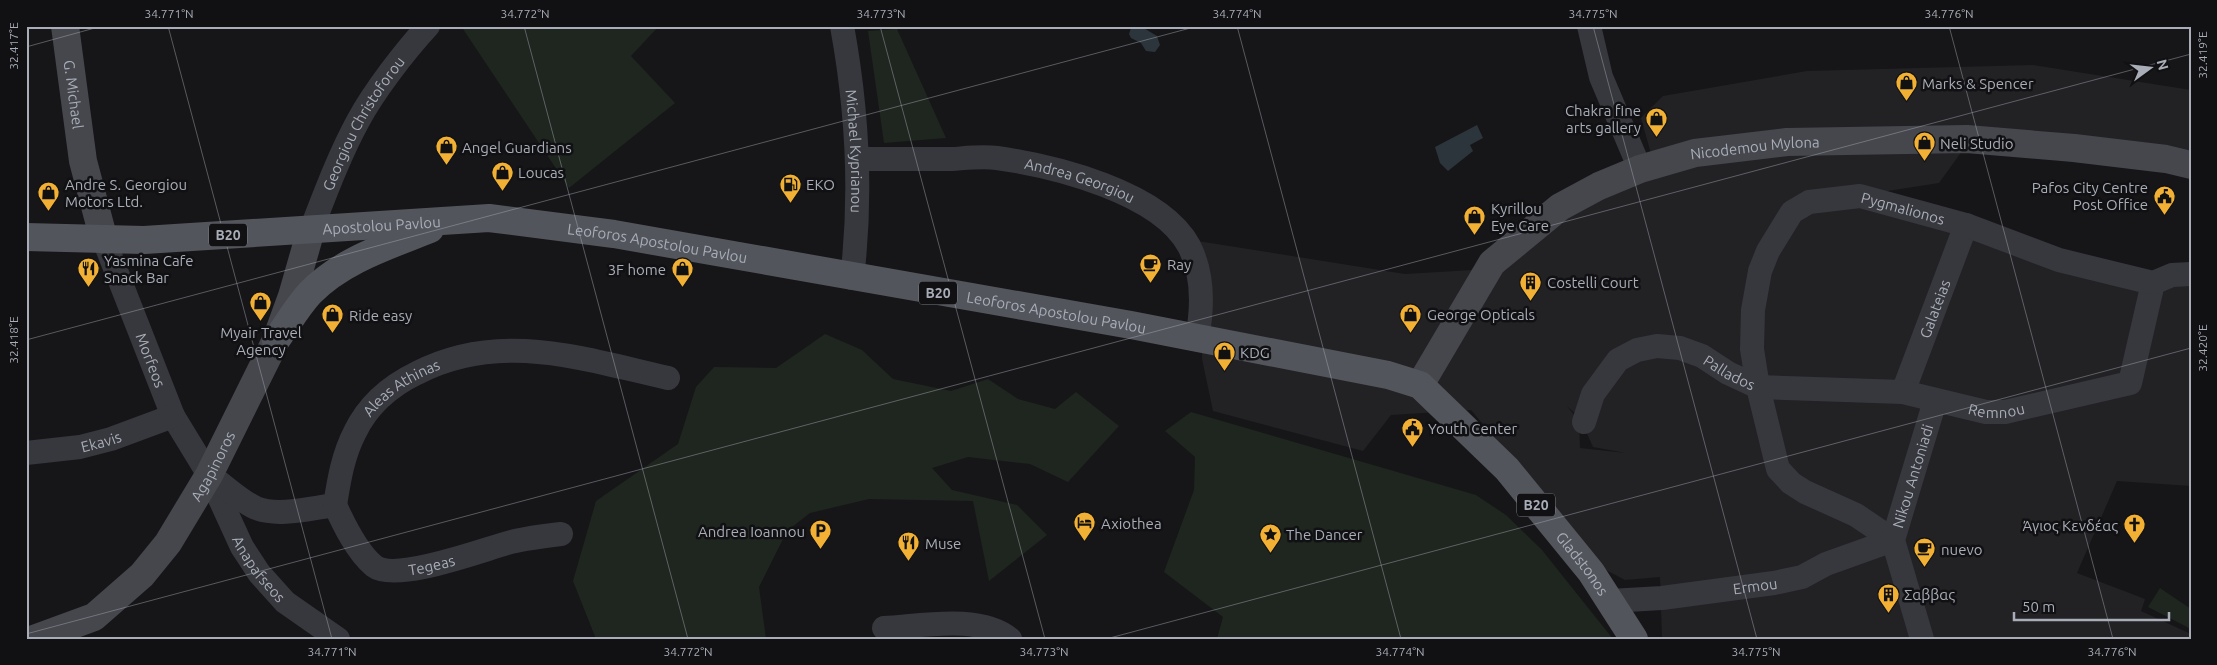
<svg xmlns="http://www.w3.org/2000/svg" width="2217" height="665" viewBox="0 0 2217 665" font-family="Ubuntu,sans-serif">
<rect width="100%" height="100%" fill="#161618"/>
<path fill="#222225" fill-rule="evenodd" d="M 2033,65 L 2191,90 L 2191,178 L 2125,163 L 1965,147 L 1939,183 L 1862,195 L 2008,241 L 2191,282 L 2191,486 L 2117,481 L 2077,573 L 2145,599 L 2141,611 L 2191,634 L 2191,639 L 1662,639 L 1660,577 L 1625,580 L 1604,569 L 1471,410 L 1391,415 L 1363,451 L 1213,411 L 1202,359 L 1203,289 L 1185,239 L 1405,274 L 1506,268 L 1572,210 L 1657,175 L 1641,118 L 1663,96 L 1807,71 ZM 1567,406 L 1580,418 L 1593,447 L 1626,453 L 1580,448 L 1579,421 Z"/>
<path fill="#1e261f" d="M 461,26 L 659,26 L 631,56 L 675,103 L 569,188 Z
M 897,29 L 946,138 L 884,143 L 868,31 Z
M 825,334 L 862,350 L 893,379 L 951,391 L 988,379 L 1018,399 L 1055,409 L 1076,392 L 1119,426 L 1068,482 L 1030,464 L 968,457 L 932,468 L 952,490 L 1017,505 L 1047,535 L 989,581 L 973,501 L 869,499 L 810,513 L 787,531 L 759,587 L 766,639 L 596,639 L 573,581 L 596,501 L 678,444 L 696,387 L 714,367 L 776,368 Z
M 1191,412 L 1476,495 L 1506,515 L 1542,550 L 1613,639 L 1217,639 L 1223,617 L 1164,572 L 1194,490 L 1195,457 L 1165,431 Z
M 2160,588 L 2191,609 L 2191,629 L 2148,607 Z"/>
<path fill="#2c353c" d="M 1142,27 L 1157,36 L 1160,45 L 1155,52 L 1146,51 L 1141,43 L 1131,38 L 1129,34 L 1131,28 Z
M 1477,125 L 1483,138 L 1470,145 L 1473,151 L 1448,171 L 1440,163 L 1435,147 Z"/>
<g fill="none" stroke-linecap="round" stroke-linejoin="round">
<g stroke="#37383d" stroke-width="24">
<path id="s1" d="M 842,26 C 857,108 862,195 852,278"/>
<path d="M 1589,26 L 1601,77 L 1640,169"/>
<path id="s2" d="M 857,159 C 889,159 920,159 952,159 C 967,158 983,156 997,158 C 1054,166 1160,192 1189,246 C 1204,275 1203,307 1197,338"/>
<path id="s3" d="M 311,230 C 325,194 339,156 358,121 C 374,91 405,51 428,26"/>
<path id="s4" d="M 104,240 L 173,416 L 209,475 L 242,547 L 259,573 L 285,602 L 338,639"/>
<path id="s5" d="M 1903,392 L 1966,225"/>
<path id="s6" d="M 1584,422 L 1593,394 L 1618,360 L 1637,350 L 1657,346 L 1680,348 L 1702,356 L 1728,373 L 1758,387 L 1903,392 L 1986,412 L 2005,412 L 2130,383 L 2153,283"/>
<path id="s7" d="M 26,453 L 80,447 L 111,439 L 173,416"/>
<path d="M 211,476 C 225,486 240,501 256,508 C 278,517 311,508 335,505"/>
<path id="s8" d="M 335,505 C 339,480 343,455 355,432 C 368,405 390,386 417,373 C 500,330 583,359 668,378"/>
<path id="s9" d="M 335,505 C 344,525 357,552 374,566 C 396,583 484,549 511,542 C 527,538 544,536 561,534"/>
<path id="s10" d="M 1893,540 L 1856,515 L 1805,492 L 1791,483 L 1778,469 L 1758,387 L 1752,349 L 1753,310 L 1760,271 L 1768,251 L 1792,212 L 1809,202 L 1860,196 L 1966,225 L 2059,260 L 2153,283 L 2172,275 L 2191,274"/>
<path id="s11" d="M 1610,601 L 1662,598 L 1774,583 L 1802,577 L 1826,564 L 1893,540"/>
<path d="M 884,628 C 921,626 980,614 1010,639"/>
<path id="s12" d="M 1922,639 L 1893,540 L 1935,401"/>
</g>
<g stroke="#45474d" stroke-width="28">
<path id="s13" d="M 65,26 L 83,161 L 104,240"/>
<path id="s14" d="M 1420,385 L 1492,263 L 1560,207 L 1599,186 L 1640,169 L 1695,153 L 1787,142 L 1967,139 L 2074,148 L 2166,159 L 2191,165"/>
<path id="s15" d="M 34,639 L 94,617 L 142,575 L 168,543 L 209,475 L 276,340 L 292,296 L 311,230"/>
</g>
<g stroke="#53555c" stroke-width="28">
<path id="s16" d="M 26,237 L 144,240 L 489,218 L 614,234 L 1131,325 L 1388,375 L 1420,385 L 1507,469 L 1591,572 L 1634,639"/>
<path d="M 276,340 C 287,325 297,307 310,293 C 342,260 388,246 430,229"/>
</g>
</g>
<path fill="none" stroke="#a8adb8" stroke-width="1" stroke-opacity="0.45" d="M 168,26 L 332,639M 524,26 L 688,639M 880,26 L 1045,639M 1237,26 L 1401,639M 1593,26 L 1757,639M 1949,26 L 2113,639M 26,47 L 102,26M 26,340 L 1198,26M 26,634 L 2191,54M 1106,639 L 2191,348"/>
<defs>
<symbol id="shop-pin" viewBox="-11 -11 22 30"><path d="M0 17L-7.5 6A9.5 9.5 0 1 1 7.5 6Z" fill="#f2b134" stroke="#111113"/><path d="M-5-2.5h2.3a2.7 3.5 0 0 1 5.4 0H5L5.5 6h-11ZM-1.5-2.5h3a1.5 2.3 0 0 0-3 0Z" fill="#111"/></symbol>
<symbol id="fuel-pin" viewBox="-11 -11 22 30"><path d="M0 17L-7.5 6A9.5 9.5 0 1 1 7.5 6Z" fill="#f2b134" stroke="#111113"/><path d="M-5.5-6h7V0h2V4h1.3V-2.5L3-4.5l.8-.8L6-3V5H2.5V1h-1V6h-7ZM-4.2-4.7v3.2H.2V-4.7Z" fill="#111"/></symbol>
<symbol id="civic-pin" viewBox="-11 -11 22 30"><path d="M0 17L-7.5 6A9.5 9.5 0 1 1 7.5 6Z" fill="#f2b134" stroke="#111113"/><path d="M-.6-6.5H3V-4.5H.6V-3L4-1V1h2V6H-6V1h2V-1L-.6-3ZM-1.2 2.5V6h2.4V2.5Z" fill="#111"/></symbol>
<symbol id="cafe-pin" viewBox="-11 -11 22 30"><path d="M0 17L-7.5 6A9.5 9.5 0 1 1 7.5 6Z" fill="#f2b134" stroke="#111113"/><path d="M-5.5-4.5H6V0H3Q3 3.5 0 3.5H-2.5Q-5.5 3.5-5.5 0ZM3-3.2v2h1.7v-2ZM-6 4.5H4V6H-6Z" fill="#111"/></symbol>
<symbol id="restaurant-pin" viewBox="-11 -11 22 30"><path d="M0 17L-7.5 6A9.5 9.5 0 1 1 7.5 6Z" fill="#f2b134" stroke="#111113"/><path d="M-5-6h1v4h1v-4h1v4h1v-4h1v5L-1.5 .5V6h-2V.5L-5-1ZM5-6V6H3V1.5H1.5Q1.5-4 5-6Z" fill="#111"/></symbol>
<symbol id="building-pin" viewBox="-11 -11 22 30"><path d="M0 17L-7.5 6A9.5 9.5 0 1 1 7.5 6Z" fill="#f2b134" stroke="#111113"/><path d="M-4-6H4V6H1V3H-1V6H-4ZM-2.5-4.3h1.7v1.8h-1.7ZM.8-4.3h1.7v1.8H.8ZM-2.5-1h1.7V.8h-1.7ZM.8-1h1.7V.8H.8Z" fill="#111"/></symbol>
<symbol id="hotel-pin" viewBox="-11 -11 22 30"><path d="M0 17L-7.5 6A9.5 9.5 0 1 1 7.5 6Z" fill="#f2b134" stroke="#111113"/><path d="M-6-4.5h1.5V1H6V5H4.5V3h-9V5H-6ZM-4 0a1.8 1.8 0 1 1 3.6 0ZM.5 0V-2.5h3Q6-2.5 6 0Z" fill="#111"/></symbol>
<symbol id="church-pin" viewBox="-11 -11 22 30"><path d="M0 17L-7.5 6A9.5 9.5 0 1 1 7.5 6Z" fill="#f2b134" stroke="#111113"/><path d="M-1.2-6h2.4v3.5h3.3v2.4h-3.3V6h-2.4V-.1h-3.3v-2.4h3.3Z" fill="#111"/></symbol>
<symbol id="parking-pin" viewBox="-11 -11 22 30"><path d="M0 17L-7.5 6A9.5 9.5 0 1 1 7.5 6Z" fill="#f2b134" stroke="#111113"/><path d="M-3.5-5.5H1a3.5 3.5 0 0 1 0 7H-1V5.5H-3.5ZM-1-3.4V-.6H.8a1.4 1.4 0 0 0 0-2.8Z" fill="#111"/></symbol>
<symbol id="sight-pin" viewBox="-11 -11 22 30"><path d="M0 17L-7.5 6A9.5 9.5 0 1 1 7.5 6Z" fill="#f2b134" stroke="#111113"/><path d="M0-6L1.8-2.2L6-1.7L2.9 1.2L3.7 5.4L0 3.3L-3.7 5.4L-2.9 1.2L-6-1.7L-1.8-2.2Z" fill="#111"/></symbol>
</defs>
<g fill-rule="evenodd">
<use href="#shop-pin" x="1894" y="70" width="25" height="34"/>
<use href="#shop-pin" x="1644" y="106" width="25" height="34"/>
<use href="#shop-pin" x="1912" y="130" width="25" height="34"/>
<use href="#shop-pin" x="434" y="134" width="25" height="34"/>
<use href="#shop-pin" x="490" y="160" width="25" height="34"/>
<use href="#fuel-pin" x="778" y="172" width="25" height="34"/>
<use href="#shop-pin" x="36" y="180" width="25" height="34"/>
<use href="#civic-pin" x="2152" y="184" width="25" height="34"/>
<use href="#shop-pin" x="1462" y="204" width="25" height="34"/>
<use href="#cafe-pin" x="1138" y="252" width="25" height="34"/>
<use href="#restaurant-pin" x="76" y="256" width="25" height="34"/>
<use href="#shop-pin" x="670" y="256" width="25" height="34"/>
<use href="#building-pin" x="1518" y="270" width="25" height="34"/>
<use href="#shop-pin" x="248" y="290" width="25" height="34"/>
<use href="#shop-pin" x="1398" y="302" width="25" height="34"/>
<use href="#shop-pin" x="320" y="302" width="25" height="34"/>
<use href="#shop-pin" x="1212" y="340" width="25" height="34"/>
<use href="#civic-pin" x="1400" y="416" width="25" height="34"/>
<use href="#hotel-pin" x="1072" y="510" width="25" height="34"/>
<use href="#church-pin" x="2122" y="512" width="25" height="34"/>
<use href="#parking-pin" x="808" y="518" width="25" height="34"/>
<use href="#sight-pin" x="1258" y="522" width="25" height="34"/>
<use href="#restaurant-pin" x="896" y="530" width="25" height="34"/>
<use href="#cafe-pin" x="1912" y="536" width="25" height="34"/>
<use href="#building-pin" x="1876" y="582" width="25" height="34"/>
</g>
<g text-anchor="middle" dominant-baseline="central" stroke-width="5" stroke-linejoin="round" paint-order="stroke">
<g fill="#111113" stroke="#7b7e86" stroke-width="1">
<rect x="209" y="223.5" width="38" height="23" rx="4"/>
<rect x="919" y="281.5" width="38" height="23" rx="4"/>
<rect x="1517" y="493.5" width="38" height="23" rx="4"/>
</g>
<g font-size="14" font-weight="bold" fill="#a8adb8">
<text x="228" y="235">B20</text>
<text x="938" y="293">B20</text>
<text x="1536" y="505">B20</text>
</g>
<g font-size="15" fill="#a8adb8" stroke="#111113" text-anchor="start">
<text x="1922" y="83">Marks &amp; Spencer</text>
<text x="1641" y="110" text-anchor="end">Chakra fine<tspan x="1641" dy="17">arts gallery</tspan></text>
<text x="1940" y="143">Neli Studio</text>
<text x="462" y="147">Angel Guardians</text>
<text x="518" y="172">Loucas</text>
<text x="65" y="184">Andre S. Georgiou<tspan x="65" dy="17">Motors Ltd.</tspan></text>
<text x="806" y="184">EKO</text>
<text x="2148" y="187" text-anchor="end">Pafos City Centre<tspan x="2148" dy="17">Post Office</tspan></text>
<text x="1491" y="208">Kyrillou<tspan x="1491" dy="17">Eye Care</tspan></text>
<text x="104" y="260">Yasmina Cafe<tspan x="104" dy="17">Snack Bar</tspan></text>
<text x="1167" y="264">Ray</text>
<text x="666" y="269" text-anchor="end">3F home</text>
<text x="1547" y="282">Costelli Court</text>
<text x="1427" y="314">George Opticals</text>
<text x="349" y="315">Ride easy</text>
<text x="261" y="332" text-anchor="middle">Myair Travel<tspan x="261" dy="17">Agency</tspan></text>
<text x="1240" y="352">KDG</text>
<text x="1428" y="428">Youth Center</text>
<text x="1101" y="523">Axiothea</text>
<text x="2118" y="525" text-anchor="end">Άγιος Κενδέας</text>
<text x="805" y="531" text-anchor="end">Andrea Ioannou</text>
<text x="1286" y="534">The Dancer</text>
<text x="925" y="543">Muse</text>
<text x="1941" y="549">nuevo</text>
<text x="1904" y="594">Σαββας</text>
</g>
<g font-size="15" fill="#a8adb8" stroke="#111113">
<text stroke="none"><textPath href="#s13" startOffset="69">G. Michael</textPath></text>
<text stroke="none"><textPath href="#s3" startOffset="119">Georgiou Christoforou</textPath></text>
<text stroke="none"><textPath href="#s14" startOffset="436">Nicodemou Mylona</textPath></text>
<text stroke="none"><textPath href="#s1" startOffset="126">Michael Kyprianou</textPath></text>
<text stroke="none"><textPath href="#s2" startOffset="226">Andrea Georgiou</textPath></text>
<text stroke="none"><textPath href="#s10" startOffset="521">Pygmalionos</textPath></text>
<text stroke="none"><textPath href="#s16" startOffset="356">Apostolou Pavlou</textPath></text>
<text stroke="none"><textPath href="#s16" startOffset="634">Leoforos Apostolou Pavlou</textPath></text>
<text stroke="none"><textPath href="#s5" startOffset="89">Galateias</textPath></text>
<text stroke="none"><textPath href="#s16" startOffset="1039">Leoforos Apostolou Pavlou</textPath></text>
<text stroke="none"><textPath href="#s4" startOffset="129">Morfeos</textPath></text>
<text stroke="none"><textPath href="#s6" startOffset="192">Pallados</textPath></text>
<text stroke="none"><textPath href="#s8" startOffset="142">Aleas Athinas</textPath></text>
<text stroke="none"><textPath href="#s6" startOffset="465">Remnou</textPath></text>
<text stroke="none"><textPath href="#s7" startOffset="76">Ekavis</textPath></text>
<text stroke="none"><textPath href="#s15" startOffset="258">Agapinoros</textPath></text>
<text stroke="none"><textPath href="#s12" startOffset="170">Nikou Antoniadi</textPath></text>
<text stroke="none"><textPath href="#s9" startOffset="132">Tegeas</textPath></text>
<text stroke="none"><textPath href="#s16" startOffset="1652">Gladstonos</textPath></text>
<text stroke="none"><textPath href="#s4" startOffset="365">Anapafseos</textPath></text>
<text stroke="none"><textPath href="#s11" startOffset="146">Ermou</textPath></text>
</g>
</g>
<rect width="2217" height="665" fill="none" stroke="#111113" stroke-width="55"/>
<g transform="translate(2150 68) rotate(75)" stroke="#111113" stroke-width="4" paint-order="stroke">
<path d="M0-4L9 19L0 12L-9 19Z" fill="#a8adb8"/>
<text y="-8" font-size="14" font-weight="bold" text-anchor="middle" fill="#a8adb8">N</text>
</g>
<path d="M2014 612v8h155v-8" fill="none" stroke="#a8adb8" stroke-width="2.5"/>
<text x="2022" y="612" font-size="15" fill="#a8adb8" stroke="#111113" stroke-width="4" paint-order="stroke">50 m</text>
<rect x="28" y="28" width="2162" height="610" fill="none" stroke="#a8adb8" stroke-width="2"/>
<g font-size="12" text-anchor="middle" fill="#a8adb8">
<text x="169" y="18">34.771°N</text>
<text x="525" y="18">34.772°N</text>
<text x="881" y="18">34.773°N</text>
<text x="1237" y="18">34.774°N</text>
<text x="1593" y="18">34.775°N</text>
<text x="1949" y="18">34.776°N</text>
<text transform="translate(14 46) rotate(-90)" y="4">32.417°E</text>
<text transform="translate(2203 55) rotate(-90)" y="4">32.419°E</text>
<text transform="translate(14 340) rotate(-90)" y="4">32.418°E</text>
<text transform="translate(2203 348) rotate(-90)" y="4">32.420°E</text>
<text x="332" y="656">34.771°N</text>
<text x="688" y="656">34.772°N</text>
<text x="1044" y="656">34.773°N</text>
<text x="1400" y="656">34.774°N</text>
<text x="1756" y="656">34.775°N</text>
<text x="2112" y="656">34.776°N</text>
</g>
</svg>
